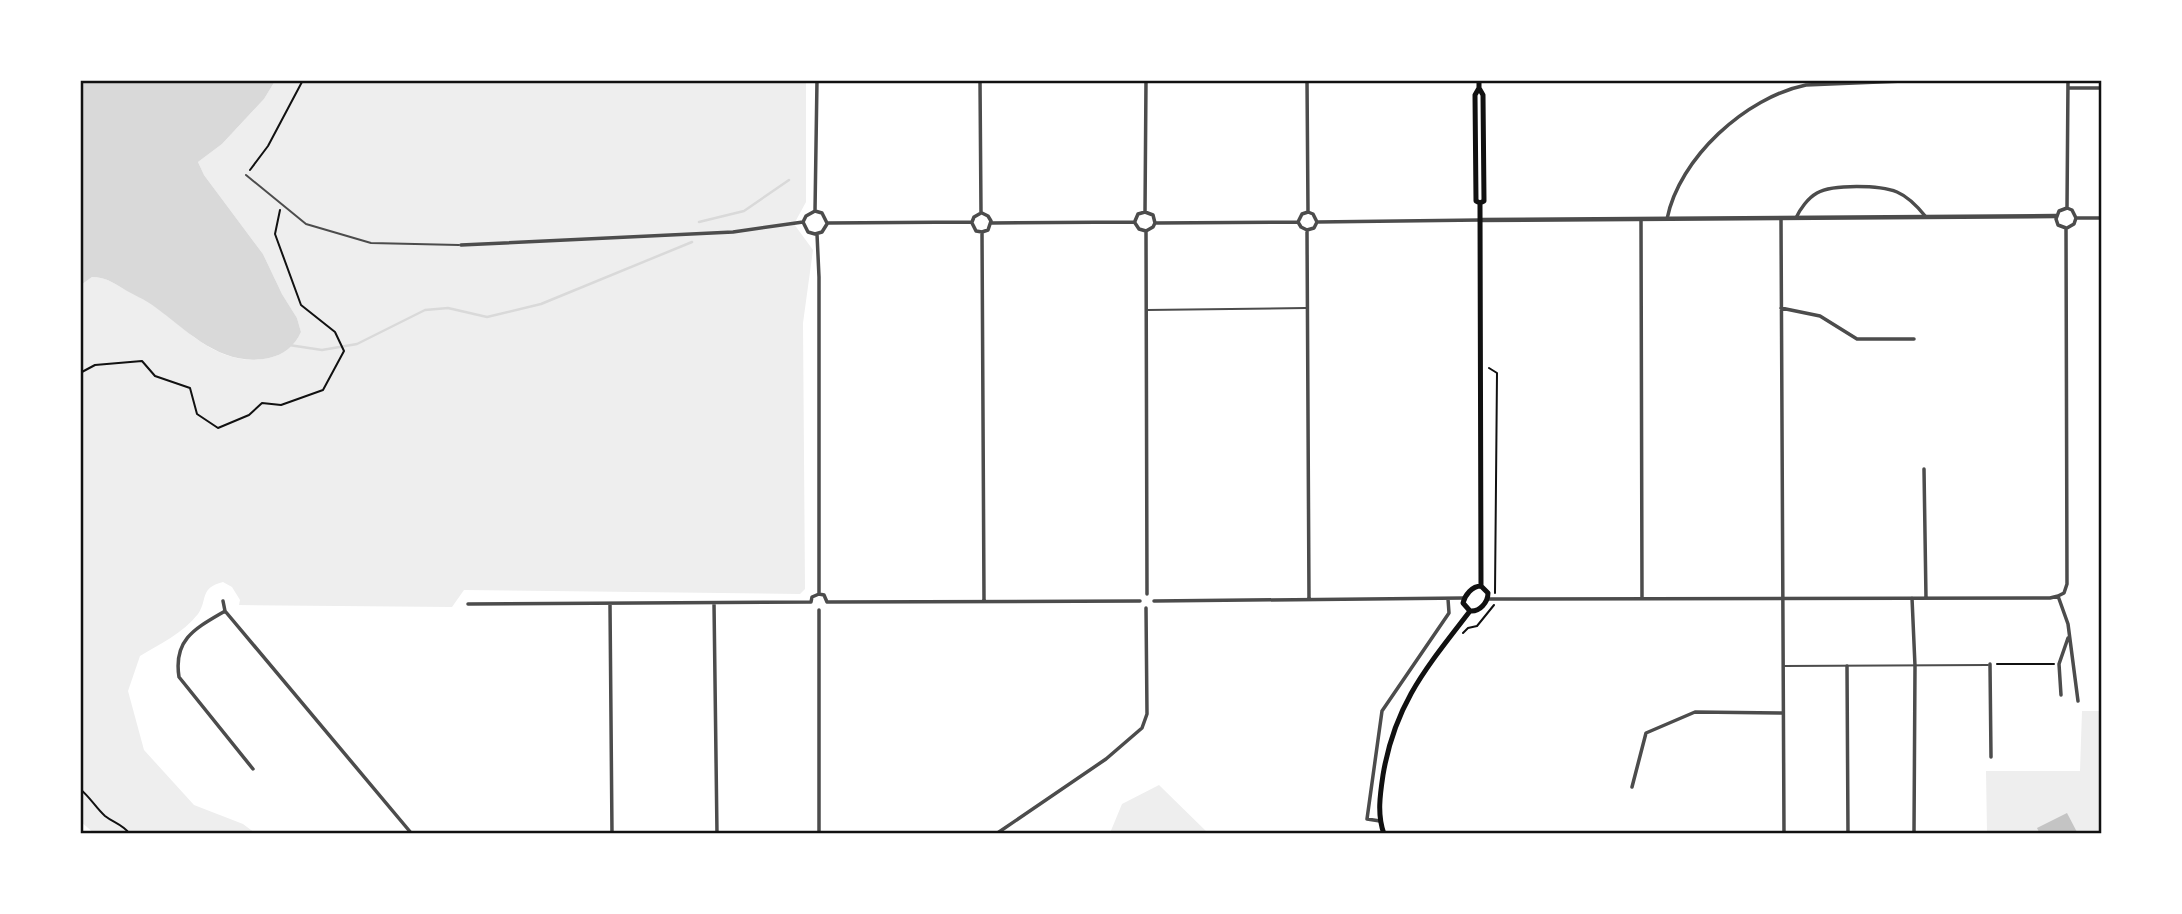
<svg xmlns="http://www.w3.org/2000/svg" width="2182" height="914" viewBox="0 0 2182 914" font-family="'Work Sans',sans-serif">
<rect width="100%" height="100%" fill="#fff"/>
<path fill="#eee" d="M 275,81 L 806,81 L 806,202 L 794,224 L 813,250 L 803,323 L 805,589 L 800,594 L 464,590 L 452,607 L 239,605 L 240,600 L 232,587 L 223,582 C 199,588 208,600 198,614 C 183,633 160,644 140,656 L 128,691 L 144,750 L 194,805 L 243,824 L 255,833 L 94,833 L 81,822 L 81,285 L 92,277 C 105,277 112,282 122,288 C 132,293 142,297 151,303 C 186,329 220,369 269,358 C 283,355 295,346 301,332 L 297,318 L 282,294 L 263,254 L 204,175 L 198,162 L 222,144 L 264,99 Z
M 2082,711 L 2101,711 L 2101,833 L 1987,833 L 1986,771 L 2080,771 Z
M 1159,785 L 1208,833 L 1110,833 L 1122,804 Z"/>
<path fill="#d9d9d9" d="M 81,80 L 275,81 L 264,99 L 222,144 L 198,162 L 204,175 L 263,254 L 282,294 L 297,318 L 301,332 C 295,346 283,355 269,358 C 222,368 189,332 155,307 C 145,299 133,295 122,288 C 112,282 105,277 92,277 L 81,285 Z"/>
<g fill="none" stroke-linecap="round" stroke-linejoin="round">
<path stroke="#d9d9d9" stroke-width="2.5" d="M 699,222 L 744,211 L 789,180
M 289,345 L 322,350 L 357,344 L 425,310 L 448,308 L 487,317 L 541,304 L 692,242"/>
</g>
<path fill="#c4c4c4" d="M 2067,813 L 2078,834 L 2040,834 L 2037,828 Z"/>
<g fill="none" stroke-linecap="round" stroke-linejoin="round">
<path stroke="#111" stroke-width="2" d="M 250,170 L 268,146 L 303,80
M 1489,368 L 1497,373 L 1495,593
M 80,373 L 95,365 L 142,361 L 155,376 L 190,388 L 197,414 L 218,428 L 249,415 L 262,403 L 281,405 L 323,390 L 344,351 L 335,332 L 301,305 L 275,234 L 280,210
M 1463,633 L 1468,628 L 1477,626 L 1494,605
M 1997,664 L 2054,664
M 80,789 C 90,797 96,808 105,816 C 114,823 122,824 130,834"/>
<path stroke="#4c4c4c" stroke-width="2" d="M 246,175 L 306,224 L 371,243 L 459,245
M 1147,310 L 1306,308
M 1784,666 L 1988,665"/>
<path stroke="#4c4c4c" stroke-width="3.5" d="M 980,80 L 981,213
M 1307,80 L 1308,212
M 2069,88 L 2102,88
M 2067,208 L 2068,80
M 815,211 L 817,80
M 815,211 L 822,213 L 827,223
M 1145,212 L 1146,80
M 1145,212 L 1153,215 L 1155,223 L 1153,227 L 1146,231
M 1308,212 L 1313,214 L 1317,222
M 1781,218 L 1784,834
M 1796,218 C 1800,209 1808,198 1817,193 C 1833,184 1880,185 1897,192 C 1909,197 1918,207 1926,217
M 2076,218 L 2102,218
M 1641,219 L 1642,598
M 1667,219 C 1679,158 1746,97 1806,85 L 1928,80
M 1135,221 L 1138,214 L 1145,212
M 803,222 L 808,232 L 815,234 L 822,232 L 827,224
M 803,222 L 806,216 L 815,211
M 972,222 L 974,217 L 981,213
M 1298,222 L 1302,214 L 1308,212
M 1298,222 L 1301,227 L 1307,230
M 1317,222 L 1480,220
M 827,223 L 972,222
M 972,223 L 976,231 L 982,232
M 991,223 L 1135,222
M 1135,223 L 1139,229 L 1146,231
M 1155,223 L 1298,222
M 2066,228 L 2058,225 L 2056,219 L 2059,211 L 2067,208
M 2067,228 L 2074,224 L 2076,218 L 2072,210 L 2067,208
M 1307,230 L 1309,600
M 1307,230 L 1314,228 L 1317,222
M 1146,231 L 1147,594
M 982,232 L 984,600
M 982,232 L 988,230 L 991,221 L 988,216 L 982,213
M 817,234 L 819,277 L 819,594
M 461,245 L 733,232 L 803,222
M 1781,308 L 1820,316 L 1857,339 L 1914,339
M 1924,469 L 1926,598
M 819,594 L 824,595 L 827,602
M 2058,596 L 2064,593 L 2067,584 L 2066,228
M 2058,596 L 2068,624 L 2078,701
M 1912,598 L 1915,666 L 1914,834
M 1488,599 L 2050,598 L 2058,596
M 223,601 L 225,611 L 412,834
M 1154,601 L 1464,598
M 811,602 L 812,597 L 819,594
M 827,602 L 1140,601
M 714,603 L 717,834
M 468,604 L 811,602
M 610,604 L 612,834
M 819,610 L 819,834
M 225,611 C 196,628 173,639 179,677 L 253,769
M 1990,664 L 1991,757
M 1847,666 L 1848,834
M 2061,695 L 2059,664 L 2068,638
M 1632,787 L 1646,733 L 1695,712 L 1783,713
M 1380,821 L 1367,819 L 1382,711 L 1449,613 L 1448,599
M 996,834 L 1106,759 L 1142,728 L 1147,714 L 1146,608"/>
<path stroke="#4c4c4c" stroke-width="4.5" d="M 1480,220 L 2056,216"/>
<path stroke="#111" stroke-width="5" d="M 1479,80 L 1479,88 L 1483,95 L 1484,201 L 1480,203
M 1479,88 L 1475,95 L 1476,201 L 1480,203 L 1480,207 L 1481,586
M 1470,611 C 1480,612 1488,602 1488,593 L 1481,586
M 1470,611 L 1463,603 C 1465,595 1472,586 1481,586
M 1384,834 C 1377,815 1380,795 1383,775 C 1395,703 1427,667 1470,611"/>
</g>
<rect width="2182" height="914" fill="none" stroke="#ffffff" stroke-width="164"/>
<rect x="82" y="82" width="2018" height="750" fill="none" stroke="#111" stroke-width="2.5"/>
</svg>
